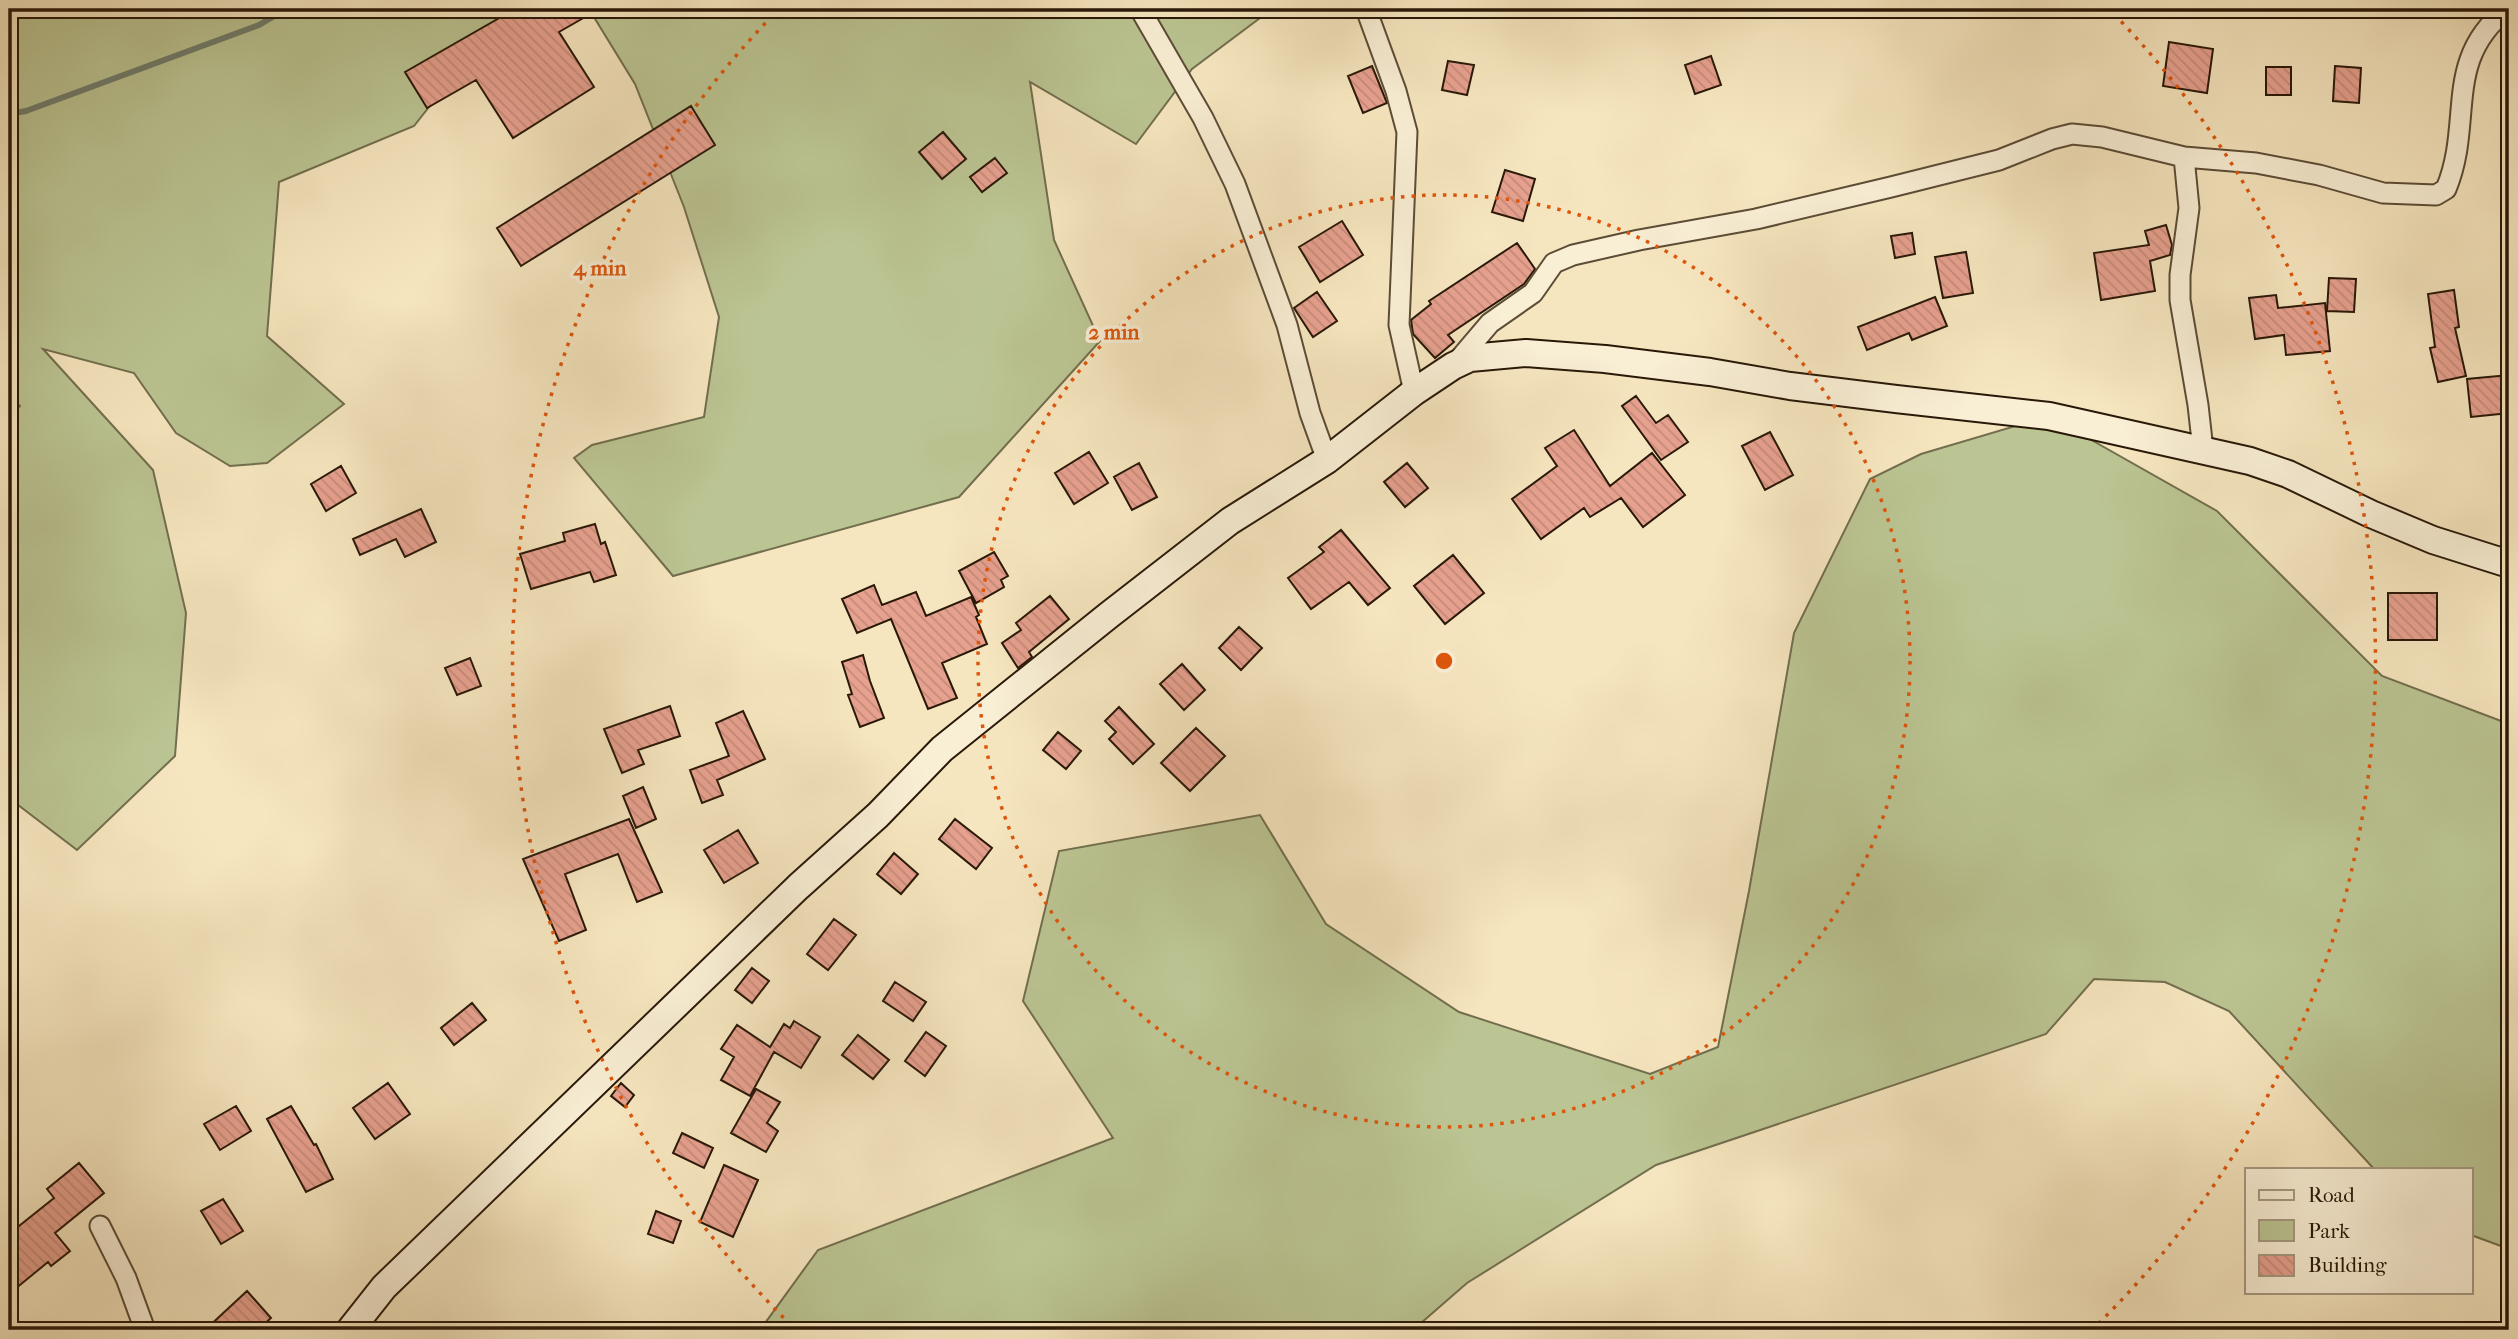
<svg xmlns="http://www.w3.org/2000/svg" width="2518" height="1339" viewBox="0 0 2518 1339" font-family="'IM FELL French Canon',serif">
<defs>
<pattern id="building-back-hatch" width="6" height="6" patternUnits="userSpaceOnUse" patternTransform="scale(1.75)"><rect width="6" height="6" fill="#e7a18f"/><path d="M-1 5l2 2M0 0l6 6M5-1l2 2" fill="none" stroke="#c68a7a"/></pattern>
</defs>
<rect width="100%" height="100%" fill="#f6e6bf"/>
<filter id="stains"><feTurbulence type="fractalNoise" baseFrequency=".00286" numOctaves="4"/><feColorMatrix values="0 0 0 0 .2 0 0 0 0 .09 0 0 0 0 .02 0 0 0 .5 -.17"/></filter>
<radialGradient id="worn" r=".72"><stop offset=".6" stop-color="#630" stop-opacity="0"/><stop offset="1" stop-color="#630" stop-opacity=".3"/></radialGradient>
<path fill="#bbc593" stroke="#726e4e" stroke-width="2" d="M 9,9 L 524,9 L 492,27 L 414,126 L 279,182 L 267,336 L 344,404 L 267,463 L 230,466 L 176,433 L 134,373 L 43,349 L 153,470 L 186,613 L 175,756 L 77,850 L 9,798 L 9,418 L 20,406 L 9,398 Z
M 589,9 L 1272,9 L 1192,69 L 1136,144 L 1030,82 L 1054,240 L 1100,341 L 959,497 L 673,576 L 574,458 L 592,445 L 704,417 L 719,317 L 684,207 L 635,84 Z
M 2049,416 L 2217,511 L 2382,676 L 2509,724 L 2509,1249 L 2471,1235 L 2471,1169 L 2374,1169 L 2229,1011 L 2165,982 L 2094,979 L 2046,1034 L 1656,1165 L 1467,1283 L 1413,1330 L 760,1330 L 818,1250 L 1113,1138 L 1023,1001 L 1059,851 L 1260,815 L 1326,924 L 1459,1012 L 1650,1074 L 1718,1047 L 1749,891 L 1794,633 L 1870,479 L 1921,454 Z"/>
<g fill="none" stroke-linecap="round" stroke-linejoin="round">
<path stroke="#6f7d6d" stroke-width="6" d="M 9,114 L 26,111 L 259,25 L 286,9"/>
</g>
<path fill="url(#building-back-hatch)" stroke="#291808" stroke-width="2" d="M 515,9 L 599,9 L 559,32 L 594,87 L 513,138 L 476,80 L 427,108 L 405,72 Z
M 2169,42 L 2213,49 L 2207,93 L 2163,86 Z
M 1711,56 L 1721,85 L 1695,94 L 1685,65 Z
M 1448,61 L 1474,65 L 1467,95 L 1442,90 Z
M 1372,66 L 1387,103 L 1363,113 L 1348,76 Z
M 2335,66 L 2361,68 L 2359,103 L 2333,101 Z
M 2266,67 L 2291,67 L 2291,95 L 2266,95 Z
M 691,106 L 715,145 L 521,266 L 497,228 Z
M 943,132 L 966,159 L 942,179 L 919,152 Z
M 995,158 L 1007,173 L 982,192 L 970,177 Z
M 1505,170 L 1535,179 L 1523,221 L 1492,212 Z
M 1342,221 L 1363,255 L 1320,282 L 1299,247 Z
M 2166,225 L 2172,245 L 2170,255 L 2150,261 L 2155,291 L 2101,300 L 2094,253 L 2149,245 L 2145,231 Z
M 1912,233 L 1915,254 L 1895,258 L 1891,236 Z
M 1517,243 L 1535,269 L 1524,284 L 1448,335 L 1454,342 L 1435,358 L 1413,334 L 1411,320 L 1431,304 L 1429,301 Z
M 1966,252 L 1973,293 L 1943,298 L 1935,257 Z
M 2329,278 L 2356,279 L 2354,312 L 2327,311 Z
M 2454,290 L 2459,327 L 2455,328 L 2466,376 L 2438,382 L 2430,348 L 2435,347 L 2428,294 Z
M 1317,292 L 1337,321 L 1313,337 L 1294,308 Z
M 2276,295 L 2278,308 L 2325,303 L 2330,351 L 2286,355 L 2284,335 L 2255,339 L 2249,298 Z
M 1935,297 L 1947,326 L 1912,340 L 1909,333 L 1867,350 L 1858,327 Z
M 2509,375 L 2509,413 L 2471,417 L 2467,379 Z
M 1636,396 L 1656,423 L 1668,415 L 1688,442 L 1661,460 L 1622,406 Z
M 1574,430 L 1610,486 L 1652,453 L 1685,495 L 1643,527 L 1621,498 L 1590,517 L 1584,508 L 1541,539 L 1512,499 L 1557,466 L 1545,448 Z
M 1770,432 L 1793,475 L 1765,490 L 1742,446 Z
M 1089,452 L 1108,483 L 1074,504 L 1055,473 Z
M 1139,463 L 1157,497 L 1132,510 L 1114,477 Z
M 1407,463 L 1428,488 L 1405,507 L 1384,482 Z
M 341,466 L 356,493 L 326,511 L 311,484 Z
M 421,509 L 436,542 L 405,557 L 396,539 L 360,555 L 353,539 Z
M 595,524 L 601,544 L 605,542 L 616,575 L 594,582 L 590,572 L 531,589 L 520,554 L 565,541 L 563,533 Z
M 1341,530 L 1390,588 L 1368,605 L 1349,582 L 1311,609 L 1288,578 L 1324,552 L 1319,547 Z
M 994,552 L 1008,576 L 1001,580 L 1004,587 L 976,603 L 959,571 Z
M 1453,555 L 1484,593 L 1445,624 L 1414,586 Z
M 874,585 L 882,605 L 916,592 L 926,616 L 971,597 L 979,615 L 976,617 L 987,644 L 942,663 L 957,698 L 928,709 L 891,619 L 857,633 L 842,599 Z
M 2388,593 L 2437,593 L 2437,640 L 2388,640 Z
M 1050,596 L 1069,619 L 1029,652 L 1032,657 L 1018,668 L 1002,643 L 1021,630 L 1016,623 Z
M 1239,627 L 1262,648 L 1241,670 L 1219,648 Z
M 863,655 L 870,681 L 884,718 L 860,727 L 848,695 L 852,694 L 842,662 Z
M 470,658 L 481,686 L 457,695 L 445,668 Z
M 1182,664 L 1205,690 L 1184,710 L 1160,684 Z
M 670,706 L 680,736 L 638,750 L 644,764 L 622,773 L 604,729 Z
M 1119,707 L 1154,744 L 1133,764 L 1109,739 L 1116,732 L 1105,721 Z
M 743,711 L 765,759 L 717,780 L 723,795 L 702,803 L 690,770 L 729,756 L 716,723 Z
M 1196,728 L 1225,756 L 1190,791 L 1161,763 Z
M 1058,732 L 1081,751 L 1066,769 L 1043,750 Z
M 643,787 L 656,819 L 636,828 L 623,796 Z
M 629,819 L 662,892 L 637,902 L 618,854 L 565,874 L 586,930 L 559,941 L 523,859 Z
M 955,819 L 992,848 L 976,869 L 939,839 Z
M 738,830 L 758,863 L 724,883 L 704,850 Z
M 894,853 L 918,874 L 901,894 L 877,874 Z
M 834,919 L 856,935 L 828,970 L 807,954 Z
M 752,968 L 769,981 L 752,1003 L 735,990 Z
M 895,982 L 926,1002 L 913,1021 L 883,1001 Z
M 472,1003 L 486,1020 L 454,1045 L 441,1028 Z
M 794,1021 L 820,1037 L 801,1068 L 774,1052 L 750,1096 L 721,1080 L 734,1057 L 721,1049 L 737,1025 L 770,1047 L 784,1024 L 790,1028 Z
M 926,1032 L 946,1046 L 925,1076 L 905,1061 Z
M 858,1035 L 889,1060 L 873,1079 L 842,1055 Z
M 388,1083 L 410,1114 L 375,1139 L 353,1108 Z
M 621,1083 L 634,1095 L 625,1107 L 611,1096 Z
M 756,1089 L 780,1102 L 767,1123 L 778,1131 L 766,1152 L 731,1133 Z
M 236,1106 L 251,1131 L 220,1150 L 204,1124 Z
M 291,1106 L 314,1145 L 316,1144 L 333,1179 L 306,1192 L 267,1119 Z
M 682,1133 L 713,1148 L 704,1168 L 673,1153 Z
M 79,1163 L 104,1193 L 55,1233 L 70,1251 L 51,1266 L 48,1262 L 9,1294 L 9,1234 L 54,1198 L 47,1189 Z
M 724,1165 L 758,1180 L 733,1237 L 700,1222 Z
M 223,1199 L 243,1231 L 221,1244 L 201,1211 Z
M 656,1211 L 681,1221 L 673,1243 L 648,1234 Z
M 247,1291 L 271,1318 L 258,1330 L 205,1330 Z"/>
<g fill="none" stroke-linecap="round" stroke-linejoin="round">
<defs>
<path id="street" d="M 1140,9 L 1203,118 L 1235,184 L 1287,325 L 1310,413 L 1327,460
M 1366,9 L 1396,91 L 1407,132 L 1399,325 L 1414,392
M 2184,157 L 2189,208 L 2180,275 L 2180,300 L 2198,405 L 2203,450
M 1456,363 L 1490,323 L 1533,293 L 1554,263 L 1573,255 L 1639,240 L 1756,219 L 1891,187 L 1999,160 L 2052,139 L 2072,134 L 2102,137 L 2184,157 L 2256,163 L 2319,175 L 2383,193 L 2436,195 L 2446,189 C 2474,122 2442,61 2507,9
M 100,1226 L 126,1278 L 145,1330"/>
<path id="secondary" d="M 350,1330 L 384,1287 L 798,887 L 878,815 L 942,749 L 1109,615 L 1230,521 L 1327,460 L 1414,392 L 1453,366 L 1470,358 L 1526,353 L 1605,359 L 1710,372 L 1790,386 L 1896,399 L 2049,416 L 2250,461 L 2288,474 L 2371,514 L 2433,540 L 2509,564"/>
</defs>
<use href="#street" stroke="#5c4c36" stroke-width="23"/>
<use href="#secondary" stroke="#291808" stroke-width="30"/>
<use href="#street" stroke="#f9efd5" stroke-width="19"/>
<use href="#secondary" stroke="#f9efd5" stroke-width="26"/>
</g>
<g fill="none" stroke="#de560c" stroke-width="3.5" stroke-dasharray="3.5 7">
<circle cx="1444" cy="661" r="466"/>
<path d="M791 1325A931 931 0 0 1 774 14M2114 14A931 931 0 0 1 2097 1325"/>
</g>
<circle cx="1444" cy="661" r="10" fill="#de560c" stroke="#f9efd5" stroke-width="3.5"/>
<g font-size="21" text-anchor="middle" font-weight="bold" fill="#de560c" stroke="#f9efd5" stroke-width="7" stroke-linejoin="round" paint-order="stroke">
<text x="600" y="275">4 min</text>
<text x="1114" y="339">2 min</text>
</g>
<rect width="2518" height="1339" fill="none" stroke="#f6e6bf" stroke-width="35"/>
<rect x="10" y="10" width="2497" height="1318" fill="none" stroke="#291808" stroke-width="3.5"/>
<rect x="18" y="18" width="2483" height="1304" fill="none" stroke="#291808" stroke-width="2"/>
<rect x="2245" y="1168" width="228" height="126" fill="#f9efd5" stroke="#a69983" stroke-width="2"/>
<rect x="2259" y="1190" width="35" height="10" fill="#f9efd5" stroke="#a69983" stroke-width="2"/>
<text x="2308" y="1202" font-size="21" fill="#291808">Road</text>
<rect x="2259" y="1220" width="35" height="21" fill="#bbc593" stroke="#a69983" stroke-width="2"/>
<text x="2308" y="1238" font-size="21" fill="#291808">Park</text>
<rect x="2259" y="1255" width="35" height="21" fill="url(#building-back-hatch)" stroke="#a69983" stroke-width="2"/>
<text x="2308" y="1272" font-size="21" fill="#291808">Building</text>
<rect width="100%" height="100%" filter="url(#stains)"/>
<rect width="100%" height="100%" fill="url(#worn)"/>
</svg>
